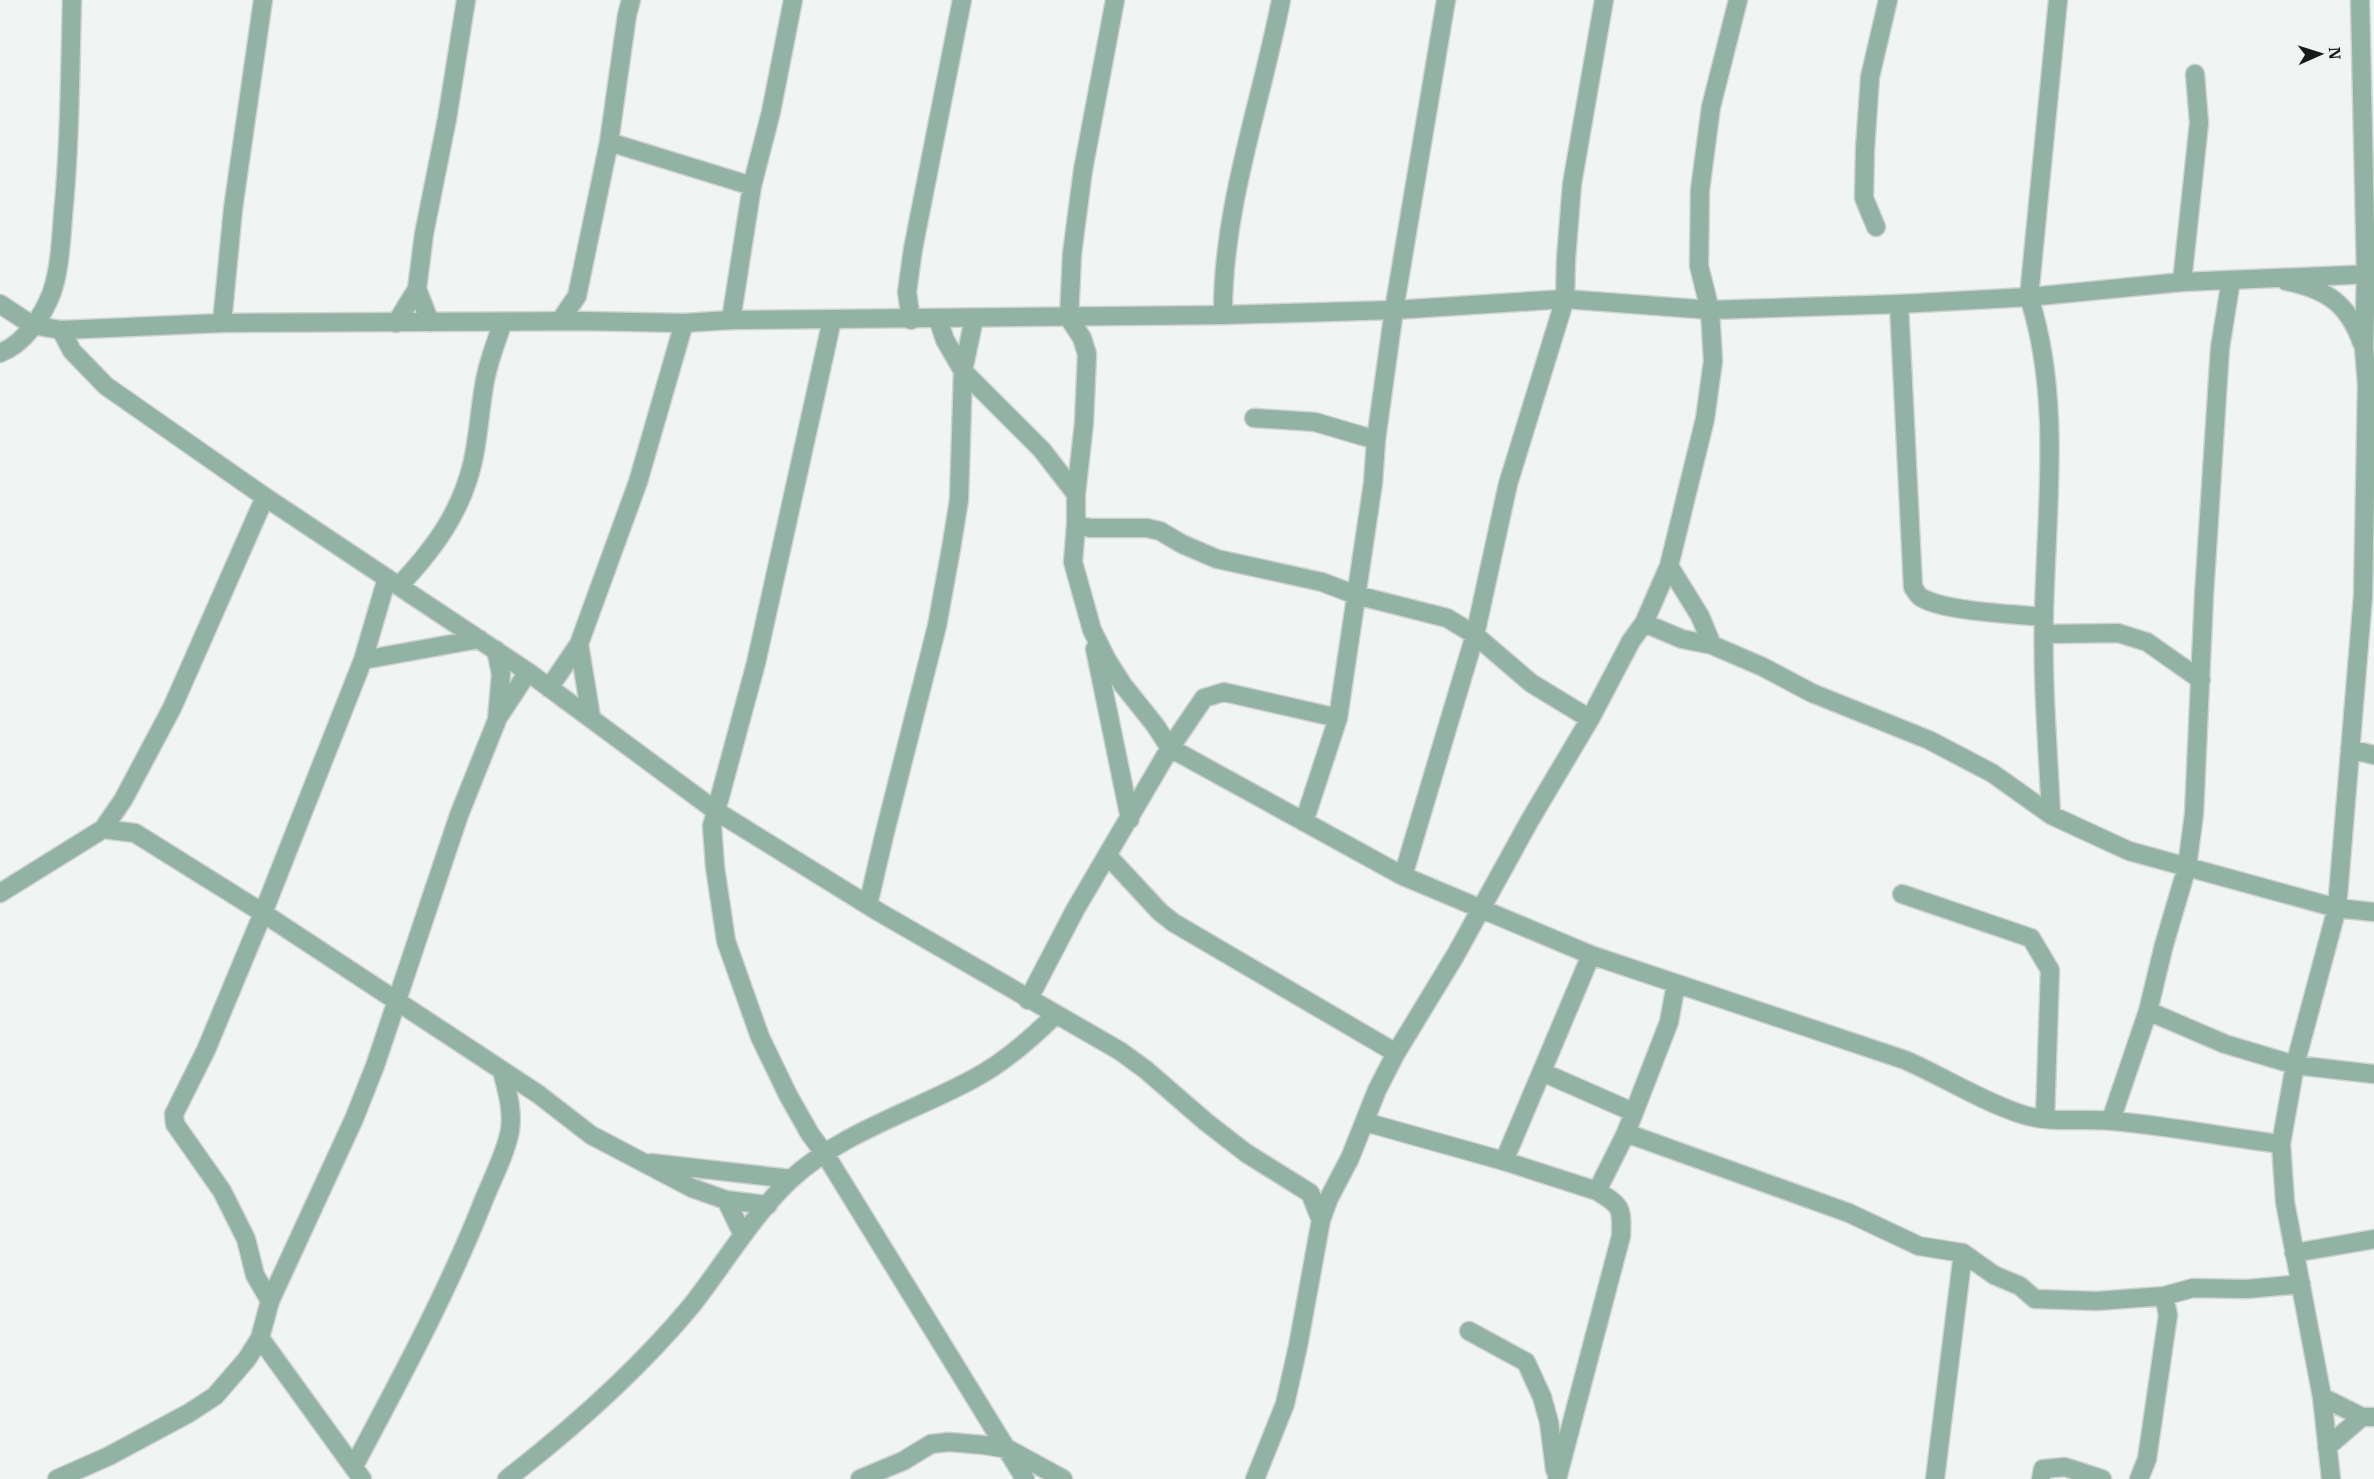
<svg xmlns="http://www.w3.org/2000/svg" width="2374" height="1479" viewBox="0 0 2374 1479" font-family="'IBM Plex Serif',serif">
<rect width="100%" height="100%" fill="#f0f5f3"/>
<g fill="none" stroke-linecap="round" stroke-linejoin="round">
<defs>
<path id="minor" d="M 1115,0 L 1083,170 L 1072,254 L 1069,318 L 1082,338 L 1087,354 L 1084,423 L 1076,494 L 1076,525 L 1073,562 L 1092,630 L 1107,660 L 1123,685 L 1155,725 L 1170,748 L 1403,876 L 1591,955 L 1905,1060 C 1944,1077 1981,1101 2021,1114 C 2051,1124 2082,1118 2113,1121 C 2169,1126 2225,1137 2281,1144
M 609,142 L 752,186
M 1876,227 L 1864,198 L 1865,149 L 1870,77 L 1888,0
M 2286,281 C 2326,289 2348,303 2362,343
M 2182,282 L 2199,123 L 2195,74
M 417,289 L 430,322
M 1899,304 L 1913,587 C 1916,592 1918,596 1922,598 C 1948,612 2013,614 2044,617
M 1223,315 C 1222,208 1261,104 1281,0
M 938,319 L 945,340 L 963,371 L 1042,450 L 1076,494
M 731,320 L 752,186 L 771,112 L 793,0
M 832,320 L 756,663 L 712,826 L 715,867 L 726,941 L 760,1037 L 788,1095 L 810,1134 L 825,1154 L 1025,1479
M 911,320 L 907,292 L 913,249 L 962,0
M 560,321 L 577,296 L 609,142 L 627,15 L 631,0
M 222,323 L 233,209 L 263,0
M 396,323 L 417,289 L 424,234 L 447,119 L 466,0
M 61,330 L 72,351 L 106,386 L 265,497 L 528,672 L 716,811 L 879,912 L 1120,1051 L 1146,1070 L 1206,1122 L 1246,1153 L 1310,1193 L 1321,1220
M 0,353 C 24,344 43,316 52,292 C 60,268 61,240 63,215 C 70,143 70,72 72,0
M 1254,418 L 1315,422 L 1376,440 L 1373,483 L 1338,718 L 1304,822
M 1376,440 L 1394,310 L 1446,0
M 1076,525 L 1090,528 L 1147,528 L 1160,531 L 1182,544 L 1217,559 L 1322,582 L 1356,595 L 1447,618 L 1475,635 L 1531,683 L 1590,719
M 1669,566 L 1700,616 L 1712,645
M 399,586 C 433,550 460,514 472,465 C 478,441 479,417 483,393 C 486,368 495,345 503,322
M 1644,623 L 1682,639 L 1712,645 L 1763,667 L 1812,693 L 1929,740 L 1992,773 L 2051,815 L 2129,851 L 2337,908 L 2374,912
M 2044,634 L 2118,633 L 2147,642 L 2201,680
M 579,644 L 591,717
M 1095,649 L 1130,819
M 363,660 L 479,639
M 549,688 L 579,644 L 638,482 L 684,323
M 499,716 L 528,672
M 2350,749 L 2374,755
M 2051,815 C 2048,748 2042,681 2044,614 C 2046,510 2062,399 2029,297 L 2058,0
M 103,829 L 135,833 L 263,913 L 538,1094 L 591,1135 L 692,1188 L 726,1200 L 768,1205
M 1108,856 L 1160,912 L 1174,923 L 1396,1053
M 1403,876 L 1475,635 L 1508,484 L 1565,299 L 1566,259 L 1572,184 L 1604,0
M 0,893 L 103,829 L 123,800 L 172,708 L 265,497
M 1902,894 L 2031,938 L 2050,970 L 2045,1119
M 868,905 L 884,836 L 937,626 L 951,549 L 959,500 L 963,371 L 974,319
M 1028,1000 L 1075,910 L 1170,748 L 1204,698 L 1224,692 L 1338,718
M 2148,1011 L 2225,1044 L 2295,1065 L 2374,1074
M 1542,1072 L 1633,1112
M 2111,1120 L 2148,1011 L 2164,945 L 2187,867 L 2194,814 L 2204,595 L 2220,348 L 2231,280
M 1365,1122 L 1504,1161 L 1597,1191 L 1626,1133 L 1669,1022 L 1676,984
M 1626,1133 L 1849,1213 L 1919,1246 L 1963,1253 L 1994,1275 L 2020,1286 L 2035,1299 L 2097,1301 L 2164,1296 L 2193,1288 L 2247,1289 L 2301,1284
M 1504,1161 L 1591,955
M 651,1163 L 791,1179
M 726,1200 L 743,1235
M 2294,1253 L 2374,1239
M 270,1301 L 255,1275 L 246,1239 L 222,1191 L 175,1124 L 174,1114 L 206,1050 L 263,913 L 363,660 L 387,578
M 1469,1331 L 1526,1362 L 1542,1397 L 1549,1422 L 1555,1470
M 260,1338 L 362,1479
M 2322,1397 L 2362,1417 L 2374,1417
M 2327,1447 L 2362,1417
M 354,1466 C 399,1381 445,1297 481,1207 C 490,1183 506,1154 510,1130 C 513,1110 507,1090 502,1071
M 57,1479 L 109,1456 L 189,1413 L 215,1396 L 247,1359 L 260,1338 L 270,1301 L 354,1119 L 375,1066 L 459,815 L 497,720 L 501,674 L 496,650
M 507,1479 C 574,1427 638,1370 692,1305 C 724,1264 753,1215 790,1180 C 842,1132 912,1112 973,1079 C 1003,1063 1031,1039 1055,1015
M 860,1479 L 903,1461 L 931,1444 L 949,1442 L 984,1445 L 1008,1449 L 1063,1479
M 1255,1479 L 1285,1404 L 1298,1346 L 1321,1220 L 1329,1198 L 1350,1158 L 1377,1090 L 1396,1053 L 1455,956 L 1530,820 L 1590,719 L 1631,641 L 1644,623 L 1669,566 L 1705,419 L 1713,361 L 1710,310 L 1699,266 L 1700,190 L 1711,107 L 1738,0
M 1557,1479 L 1621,1236 C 1622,1208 1622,1206 1597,1191
M 1935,1479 L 1963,1253
M 2041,1479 L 2043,1469 L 2065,1467 L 2102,1479
M 2139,1479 L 2147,1459 L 2168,1315 L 2164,1296
M 2331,1479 L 2322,1397 L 2285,1202 L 2281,1144 L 2295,1065 L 2337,908 L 2363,596 L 2367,385 L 2364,348 L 2366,275 L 2360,0"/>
<path id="tertiary" d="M 0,304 L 32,325 L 61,330 L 222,323 L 582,321 L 684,323 L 731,320 L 1223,315 L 1394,310 L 1565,299 L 1710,310 L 1899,304 L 2029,297 L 2182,282 L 2374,274"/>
</defs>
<use href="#minor" stroke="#ced2d0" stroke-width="21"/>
<use href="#tertiary" stroke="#ced2d0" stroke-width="21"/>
<use href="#minor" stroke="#91b2a4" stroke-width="18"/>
<use href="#tertiary" stroke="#91b2a4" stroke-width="18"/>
</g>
<g transform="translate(2320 54) rotate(87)" stroke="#f0f5f3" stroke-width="4.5" paint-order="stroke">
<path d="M0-4.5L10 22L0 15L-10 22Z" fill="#191b1a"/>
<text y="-9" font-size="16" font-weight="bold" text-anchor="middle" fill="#191b1a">N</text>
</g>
</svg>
